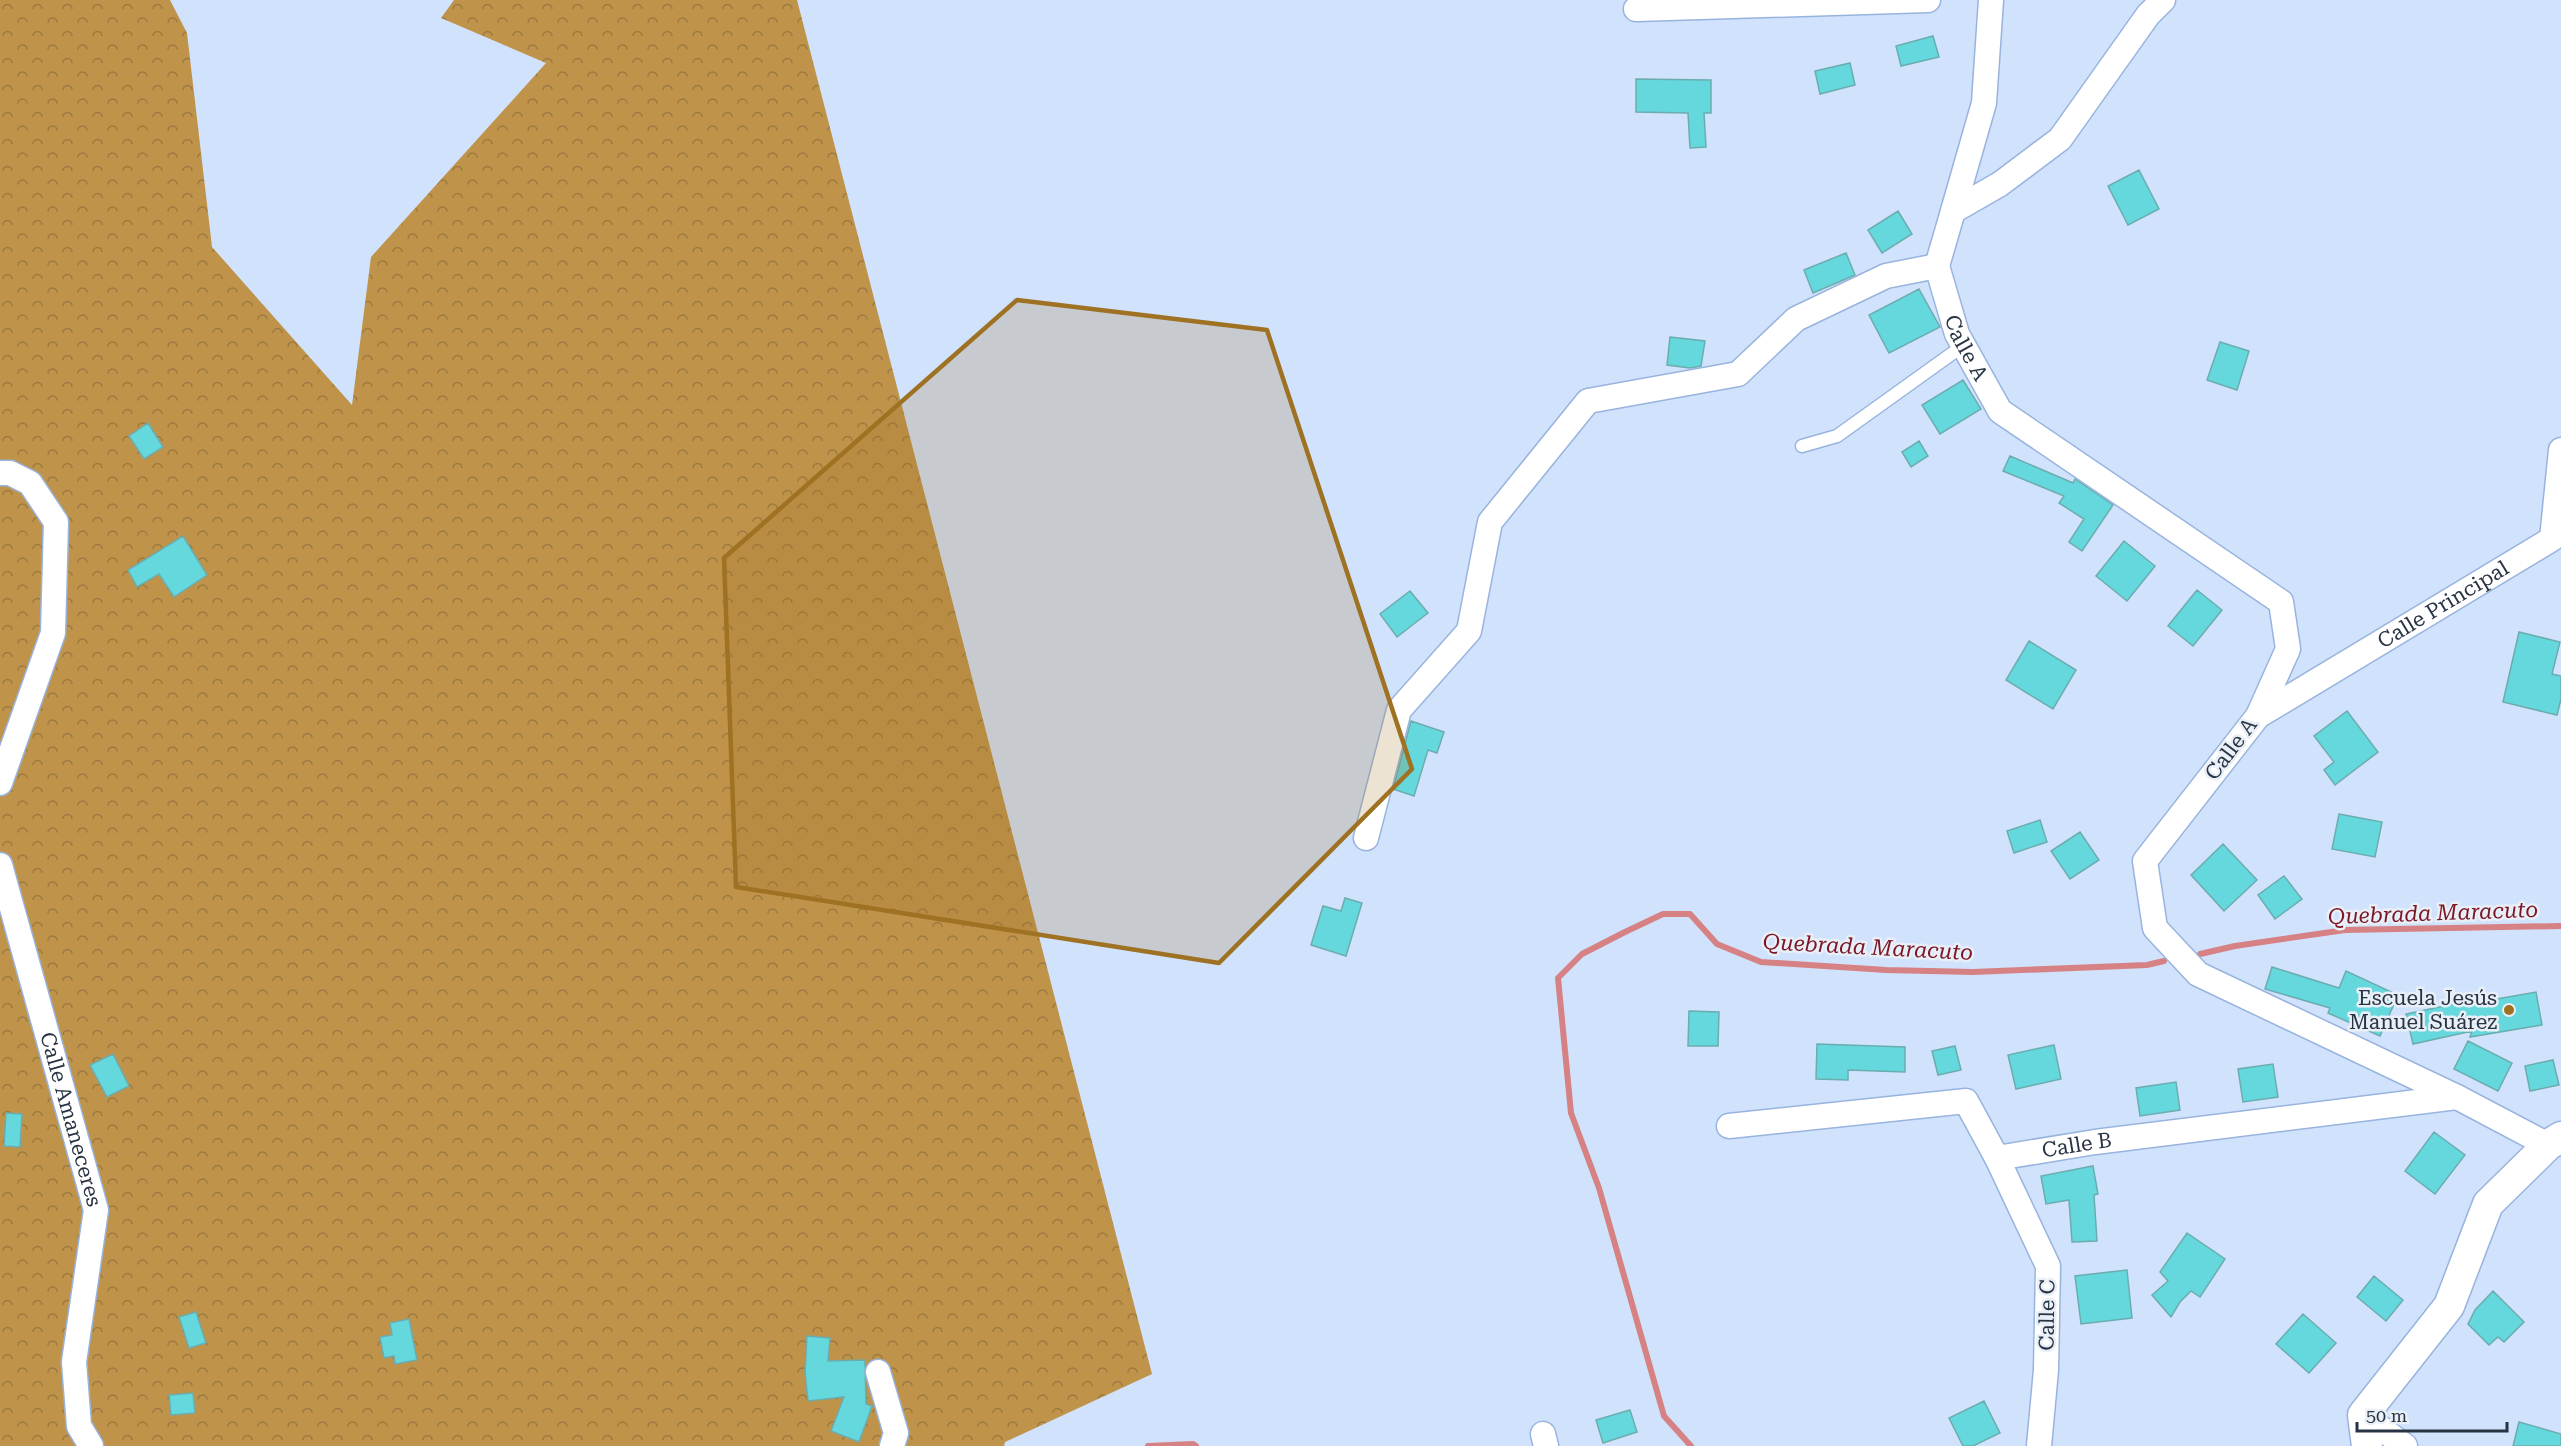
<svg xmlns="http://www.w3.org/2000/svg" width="2561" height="1446" viewBox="0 0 2561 1446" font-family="'Roboto Serif',serif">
<defs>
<pattern id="forest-crowns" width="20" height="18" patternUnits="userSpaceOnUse" patternTransform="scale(1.5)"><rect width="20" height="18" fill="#bf934a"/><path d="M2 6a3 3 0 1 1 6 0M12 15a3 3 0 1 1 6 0" fill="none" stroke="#9b793f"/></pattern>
</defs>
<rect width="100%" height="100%" fill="#d1e2fc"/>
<path fill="url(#forest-crowns)" d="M 0,0 L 170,0 L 187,33 L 212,247 L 352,405 L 371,257 L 546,63 L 441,18 L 454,0 L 797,0 L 1152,1374 L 1005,1442 L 1004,1446 L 0,1446 Z"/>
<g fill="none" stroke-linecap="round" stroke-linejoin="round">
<path stroke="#d68284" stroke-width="6" d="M 2200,954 L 2235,946 L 2345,930 L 2561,926
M 1148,1446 L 1193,1444 L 1196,1446
M 1691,1446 L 1664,1416 L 1599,1188 L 1571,1113 L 1558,978 L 1582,954 L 1625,932 L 1663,914 L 1690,914 L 1717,944 L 1761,962 L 1886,970 L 1973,972 L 2147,965 L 2164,961"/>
</g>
<path fill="#64d8dc" stroke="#6badaf" stroke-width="1.5" d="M 1933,36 L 1939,57 L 1901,66 L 1896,46 Z
M 1850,63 L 1855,85 L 1820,94 L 1815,71 Z
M 1636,79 L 1711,80 L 1711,113 L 1704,113 L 1706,147 L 1690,148 L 1688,113 L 1636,112 Z
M 2139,170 L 2159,209 L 2128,225 L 2108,186 Z
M 1898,211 L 1912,234 L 1882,253 L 1868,230 Z
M 1846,253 L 1855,275 L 1813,293 L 1804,270 Z
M 1919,289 L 1940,327 L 1889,353 L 1869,315 Z
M 1670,337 L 1705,341 L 1701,366 L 1690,368 L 1667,365 Z
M 2220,342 L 2249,351 L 2237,390 L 2207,380 Z
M 1963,380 L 1981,409 L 1940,434 L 1922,405 Z
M 148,423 L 163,447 L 144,459 L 129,436 Z
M 1919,441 L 1928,456 L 1911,467 L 1902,452 Z
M 2010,456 L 2073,483 L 2075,479 L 2113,505 L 2082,551 L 2069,542 L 2084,519 L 2059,503 L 2064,496 L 2003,471 Z
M 183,536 L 207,575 L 174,597 L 159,574 L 137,587 L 128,570 Z
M 2124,541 L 2155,566 L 2127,601 L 2096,576 Z
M 2197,590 L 2222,610 L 2193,646 L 2168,626 Z
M 1410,591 L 1428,613 L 1397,637 L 1380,614 Z
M 2519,632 L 2560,642 L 2552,674 L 2561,676 L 2561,699 L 2557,715 L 2503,702 Z
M 2029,641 L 2076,670 L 2053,709 L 2006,680 Z
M 2347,711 L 2378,752 L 2335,785 L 2324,770 L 2334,762 L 2314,736 Z
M 1411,721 L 1444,732 L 1437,753 L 1428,750 L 1414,796 L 1393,789 Z
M 2339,814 L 2382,822 L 2375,857 L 2332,849 Z
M 2040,820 L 2047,842 L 2014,853 L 2007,831 Z
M 2080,832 L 2099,860 L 2070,879 L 2051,851 Z
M 2223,844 L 2257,880 L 2224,911 L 2191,875 Z
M 2284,876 L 2302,899 L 2275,919 L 2258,895 Z
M 1345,898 L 1362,903 L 1346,956 L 1311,945 L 1323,906 L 1341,911 Z
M 2272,967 L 2339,988 L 2346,971 L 2398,995 L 2380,1036 L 2328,1013 L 2330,1008 L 2265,989 Z
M 2536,992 L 2542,1025 L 2470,1037 L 2472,1031 L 2413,1044 L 2406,1014 L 2468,1001 L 2468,1004 Z
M 1689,1011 L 1719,1012 L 1718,1046 L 1688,1046 Z
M 2468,1041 L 2512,1063 L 2498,1091 L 2454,1069 Z
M 1817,1044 L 1905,1047 L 1905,1072 L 1848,1070 L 1848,1080 L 1816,1079 Z
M 2054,1045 L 2061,1079 L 2016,1089 L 2008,1055 Z
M 1955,1046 L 1961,1070 L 1938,1075 L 1932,1051 Z
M 113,1054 L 129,1086 L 107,1097 L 90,1065 Z
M 2553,1060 L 2559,1085 L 2530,1091 L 2525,1066 Z
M 2273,1064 L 2278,1097 L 2243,1102 L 2238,1069 Z
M 2176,1082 L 2180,1110 L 2140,1116 L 2136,1088 Z
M 6,1113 L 22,1114 L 20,1147 L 4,1146 Z
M 2434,1132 L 2465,1155 L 2435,1194 L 2405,1171 Z
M 2093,1166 L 2098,1194 L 2094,1195 L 2097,1241 L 2072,1242 L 2069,1200 L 2046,1204 L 2041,1176 Z
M 2187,1233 L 2225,1259 L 2200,1297 L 2191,1291 L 2180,1302 L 2171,1317 L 2152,1295 L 2168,1281 L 2160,1272 Z
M 2127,1270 L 2132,1318 L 2081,1324 L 2075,1276 Z
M 2374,1276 L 2403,1300 L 2386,1321 L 2357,1297 Z
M 2493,1291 L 2524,1322 L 2504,1342 L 2498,1337 L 2489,1345 L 2468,1324 L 2475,1310 Z
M 196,1312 L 206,1343 L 189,1348 L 179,1317 Z
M 2303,1314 L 2336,1343 L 2309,1373 L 2276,1344 Z
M 409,1319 L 417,1360 L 395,1364 L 394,1356 L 384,1358 L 380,1337 L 392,1335 L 390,1323 Z
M 807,1336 L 830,1338 L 828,1361 L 865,1360 L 866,1404 L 872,1406 L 859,1442 L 831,1431 L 844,1397 L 808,1401 L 805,1372 Z
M 193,1393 L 195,1413 L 171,1415 L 169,1395 Z
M 1984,1401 L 2000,1433 L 1973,1446 L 1963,1446 L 1949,1418 Z
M 1630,1410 L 1637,1432 L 1603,1443 L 1596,1420 Z
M 2519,1422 L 2561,1434 L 2561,1446 L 2513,1446 Z"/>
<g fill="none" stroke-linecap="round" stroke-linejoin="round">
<defs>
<path id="service" d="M 1802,446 L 1837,436 L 1964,345"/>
<g id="minor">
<path d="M 1636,9 L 1928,0"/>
<path d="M 1953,211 L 1984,103 L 1991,0"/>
<path id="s1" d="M 1937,266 L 1957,334 L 2000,411 L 2281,602 L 2288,649 L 2258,716 L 2145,861 L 2155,928 L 2198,974 L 2457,1097 L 2548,1145"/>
<path d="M 1937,266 L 1953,211 L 2000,184 L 2060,139 L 2148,15 L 2163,0"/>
<path d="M 0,473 L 10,473 L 30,483 L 56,522 L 53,633 L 0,783"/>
<path id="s2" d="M 2258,716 L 2552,539 L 2561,450"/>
<path d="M 1366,838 L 1399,710 L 1469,631 L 1490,522 L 1588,401 L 1738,374 L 1796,319 L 1886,276 L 1937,266"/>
<path id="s3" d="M 0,865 L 96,1210 L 74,1362 L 79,1426 L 91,1446"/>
<path id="s4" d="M 1729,1126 L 1966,1101 L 1997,1158 L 2095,1142 L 2457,1097"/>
<path d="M 1997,1158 L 2048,1266 L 2046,1370 L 2039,1446"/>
<path d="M 878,1372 L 896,1433 L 892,1446"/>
<path d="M 2363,1415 L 2405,1446"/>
<path d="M 1543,1434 L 1546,1446"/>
</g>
<path id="tertiary" d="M 2367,1446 L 2363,1415 L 2449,1306 L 2488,1204 L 2548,1145 L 2561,1137"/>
</defs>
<use href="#service" stroke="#98b4de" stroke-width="15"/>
<use href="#minor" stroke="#98b4de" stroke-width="27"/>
<use href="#tertiary" stroke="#98b4de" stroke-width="33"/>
<use href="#service" stroke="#fff" stroke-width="12"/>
<use href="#minor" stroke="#fff" stroke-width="24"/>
<use href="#tertiary" stroke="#fff" stroke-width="30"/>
</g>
<path fill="#9e7222" fill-opacity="0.2" stroke="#9e7222" stroke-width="4.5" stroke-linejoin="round" d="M 1017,300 L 1267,330 L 1412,769 L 1219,963 L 736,887 L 724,558 Z"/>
<circle fill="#9e7222" stroke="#e9eff7" stroke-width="2" cx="2509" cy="1010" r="6"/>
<g text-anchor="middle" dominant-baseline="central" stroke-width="5" stroke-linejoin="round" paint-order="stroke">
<g font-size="21" fill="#283344" stroke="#e9eff7">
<text stroke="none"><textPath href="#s1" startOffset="87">Calle A</textPath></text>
<text stroke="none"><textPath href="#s2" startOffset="216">Calle Principal</textPath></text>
<text transform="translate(2231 749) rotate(-53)">Calle A</text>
<text stroke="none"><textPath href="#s3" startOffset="264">Calle Amaneceres</textPath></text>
<text stroke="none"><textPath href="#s4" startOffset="384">Calle B</textPath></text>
<text transform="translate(2047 1315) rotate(-89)">Calle C</text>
</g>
<g font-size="21" fill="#283344" stroke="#e9eff7" text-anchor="end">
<text x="2497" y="998">Escuela Jesús<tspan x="2497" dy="24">Manuel Suárez</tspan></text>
</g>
<g font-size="22" font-style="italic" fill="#7c1627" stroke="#e9eff7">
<text transform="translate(2433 913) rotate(-2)">Quebrada Maracuto</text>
<text transform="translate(1868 947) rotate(3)">Quebrada Maracuto</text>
</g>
</g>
<path d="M2357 1422v9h150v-9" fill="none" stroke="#283344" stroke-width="3"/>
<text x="2366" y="1422" font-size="18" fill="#283344" stroke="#e9eff7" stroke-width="4.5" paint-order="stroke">50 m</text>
</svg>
